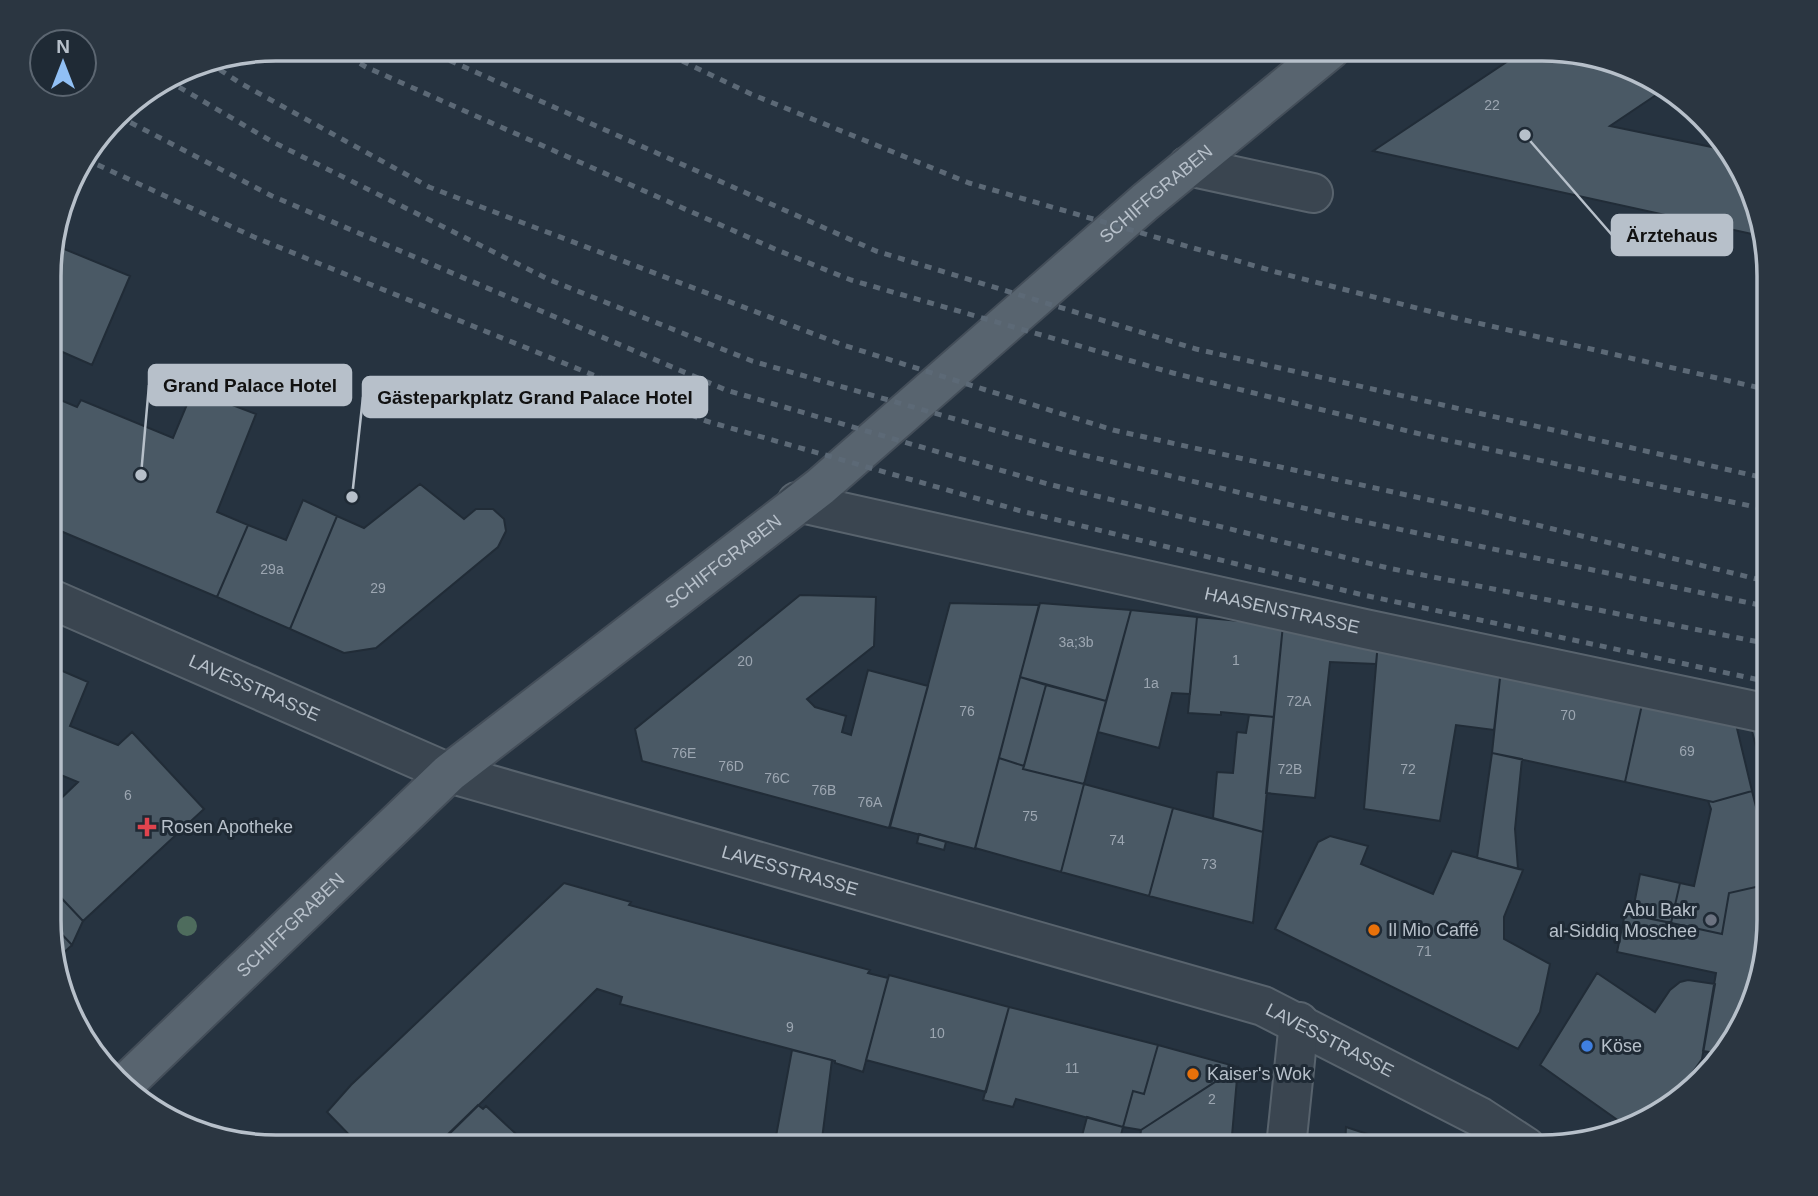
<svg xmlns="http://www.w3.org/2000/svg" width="1818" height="1196" viewBox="0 0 1818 1196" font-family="Arial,sans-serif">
<rect width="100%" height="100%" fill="#263340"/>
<path fill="#4a5965" stroke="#212c37" stroke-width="2" d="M 1526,49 L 1542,49 L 1615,61 L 1668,87 L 1610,126 L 1726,150 L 1739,163 L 1761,236 L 1373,151 Z
M 52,244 L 130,276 L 92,365 L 51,347 Z
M 51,347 L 61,351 L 57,360 L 51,360 Z
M 193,390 L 256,414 L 217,512 L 248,525 L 217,597 L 51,527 L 51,396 L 77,407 L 81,400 L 173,438 Z
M 420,484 L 464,519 L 476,509 L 493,509 L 504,519 L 506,531 L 498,547 L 376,648 L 344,653 L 290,629 L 337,516 L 364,528 Z
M 303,500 L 337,516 L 290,629 L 217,597 L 248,525 L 286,540 Z
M 800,595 L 876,597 L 874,646 L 807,699 L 815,707 L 846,716 L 842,732 L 851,735 L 868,670 L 928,686 L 889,828 L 642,761 L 635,729 Z
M 950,603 L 1039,605 L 975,849 L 890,827 Z
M 1040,603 L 1131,610 L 1106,701 L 1020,677 Z
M 1131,610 L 1197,617 L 1190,694 L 1172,693 L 1159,748 L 1098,732 Z
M 1197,617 L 1283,625 L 1274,717 L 1221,712 L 1221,715 L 1188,713 Z
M 1283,625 L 1378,642 L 1376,664 L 1330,662 L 1315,798 L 1266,793 Z
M 1378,642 L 1501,669 L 1494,730 L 1456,725 L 1440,821 L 1364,809 Z
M 51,666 L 88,682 L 70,726 L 118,745 L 132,732 L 204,809 L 83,921 L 51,887 L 51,808 L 78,782 L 51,771 Z
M 1501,669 L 1643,700 L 1625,782 L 1492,753 Z
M 1020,677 L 1046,685 L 1024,766 L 999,758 Z
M 1046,685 L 1106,701 L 1084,784 L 1023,769 Z
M 1643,700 L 1735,720 L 1752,791 L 1713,802 L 1625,782 Z
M 1249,715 L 1274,717 L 1263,832 L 1213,818 L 1217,772 L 1233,773 L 1237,732 L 1246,733 Z
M 1750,723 L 1769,727 L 1769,798 Z
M 1492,753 L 1522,759 L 1515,829 L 1518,869 L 1477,858 Z
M 999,758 L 1024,766 L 1023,769 L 1084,784 L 1061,872 L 975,848 Z
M 1084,784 L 1173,808 L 1149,896 L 1061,872 Z
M 1752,791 L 1769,858 L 1769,884 L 1729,893 L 1722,934 L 1671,923 L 1680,883 L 1694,886 L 1711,809 L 1708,801 L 1713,802 Z
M 1173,808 L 1263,832 L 1253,923 L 1149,896 Z
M 919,834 L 946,842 L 944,850 L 917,843 Z
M 1330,836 L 1368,846 L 1361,864 L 1433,894 L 1452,851 L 1523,870 L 1504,917 L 1504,939 L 1550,964 L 1540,1012 L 1518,1049 L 1275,929 L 1318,842 Z
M 1640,874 L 1680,883 L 1671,923 L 1632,915 Z
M 564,883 L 631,902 L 629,905 L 870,970 L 868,973 L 888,978 L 863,1072 L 835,1063 L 835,1061 L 620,1004 L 622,997 L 597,989 L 436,1147 L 361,1147 L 327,1112 L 351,1085 Z
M 1769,884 L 1769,934 L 1767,938 L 1761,938 L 1755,965 L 1758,967 L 1731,1046 L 1722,1054 L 1703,1051 L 1716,973 L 1617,952 L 1625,913 L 1722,934 L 1729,893 Z
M 51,887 L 83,921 L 72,945 L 51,923 Z
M 51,923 L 72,945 L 55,961 L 51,949 Z
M 1761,938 L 1767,938 L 1758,967 L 1755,965 Z
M 1597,973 L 1655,1012 L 1670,990 L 1680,982 L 1688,980 L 1715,984 L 1702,1059 L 1674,1099 L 1655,1117 L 1626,1126 L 1540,1065 Z
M 889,975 L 1009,1007 L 986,1092 L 866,1060 Z
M 1009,1007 L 1158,1045 L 1144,1094 L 1133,1091 L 1123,1127 L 1016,1099 L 1013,1107 L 983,1100 Z
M 1158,1045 L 1238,1067 L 1141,1130 L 1123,1127 L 1133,1091 L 1144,1094 Z
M 792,1050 L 832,1060 L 821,1147 L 774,1147 Z
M 1238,1067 L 1231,1147 L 1139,1147 L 1141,1130 Z
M 1693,1073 L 1702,1073 L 1674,1099 Z
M 478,1105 L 483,1109 L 486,1106 L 530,1147 L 443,1147 L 440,1142 Z
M 1087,1117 L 1123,1127 L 1118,1147 L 1079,1147 Z
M 1346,1127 L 1407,1147 L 1345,1147 Z
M 973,1136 L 995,1141 L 994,1147 L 970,1147 Z"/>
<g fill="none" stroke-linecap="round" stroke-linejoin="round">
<defs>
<g id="minor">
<path d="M 1188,166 L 1313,193"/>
<path id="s1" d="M 797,502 L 1365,629 L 1769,714"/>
<path id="s2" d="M 51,599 L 449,773 L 1263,1006 L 1480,1117 L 1526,1147"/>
<path d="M 1286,1147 L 1299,1022"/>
</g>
<g id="major">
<path id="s3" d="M 126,1083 L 449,773 L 820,487 L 1145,202 L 1331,49"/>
</g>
</defs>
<use href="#minor" stroke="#58636d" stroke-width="42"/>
<use href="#major" stroke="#444e59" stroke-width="42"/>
<use href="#minor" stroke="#3a4550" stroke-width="38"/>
<use href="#major" stroke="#58646f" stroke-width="38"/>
<path stroke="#5c6976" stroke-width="5" stroke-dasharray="7 7" stroke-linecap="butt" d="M 336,49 L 366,67 L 777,250 L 851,280 L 1173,373 L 1428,436 L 1769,510
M 424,49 L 876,251 L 1196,349 L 1769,479
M 657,49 L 751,94 L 969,183 L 1276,272 L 1456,318 L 1769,390
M 208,62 L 240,83 L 429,187 L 843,345 L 1113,430 L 1488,513 L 1769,582
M 167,80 L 271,141 L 550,280 L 752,361 L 1067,451 L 1341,517 L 1769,607
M 118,116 L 272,196 L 726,390 L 1048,484 L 1388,568 L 1769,644
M 85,159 L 254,237 L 706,421 L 1021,511 L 1359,594 L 1769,682"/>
</g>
<circle fill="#4e6c5d" cx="187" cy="926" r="10"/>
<path fill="#e0444e" stroke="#1f2a35" stroke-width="2.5" d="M143.5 816.5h7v7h7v7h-7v7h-7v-7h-7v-7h7z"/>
<circle fill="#6b7280" stroke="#1f2a35" stroke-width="2.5" cx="1711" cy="920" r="7"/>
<g fill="#e8710a" stroke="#1f2a35" stroke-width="2.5">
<circle cx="1374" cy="930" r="7"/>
<circle cx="1193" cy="1074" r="7"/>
</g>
<circle fill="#3f7fe0" stroke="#1f2a35" stroke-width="2.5" cx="1587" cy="1046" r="7"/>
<g text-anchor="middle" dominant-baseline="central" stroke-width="6" stroke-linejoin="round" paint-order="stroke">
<g font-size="14" fill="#9ca6b1">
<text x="1492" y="105">22</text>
<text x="272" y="569">29a</text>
<text x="378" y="588">29</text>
<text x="1076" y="642">3a;3b</text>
<text x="1236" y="660">1</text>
<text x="745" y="661">20</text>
<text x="1151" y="683">1a</text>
<text x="1299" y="701">72A</text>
<text x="967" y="711">76</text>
<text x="1568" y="715">70</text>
<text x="1687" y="751">69</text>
<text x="684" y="753">76E</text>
<text x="731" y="766">76D</text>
<text x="1290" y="769">72B</text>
<text x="1408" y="769">72</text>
<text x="777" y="778">76C</text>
<text x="824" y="790">76B</text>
<text x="128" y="795">6</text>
<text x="870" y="802">76A</text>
<text x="1030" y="816">75</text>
<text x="1117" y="840">74</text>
<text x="1209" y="864">73</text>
<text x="1424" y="951">71</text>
<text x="790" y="1027">9</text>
<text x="937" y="1033">10</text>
<text x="1072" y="1068">11</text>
<text x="1212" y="1099">2</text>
</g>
<g font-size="18" fill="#b7c0ca" stroke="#1f2a35">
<text stroke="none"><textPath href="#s3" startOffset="1362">SCHIFFGRABEN</textPath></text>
<text stroke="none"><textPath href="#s3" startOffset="794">SCHIFFGRABEN</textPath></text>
<text stroke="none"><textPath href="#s1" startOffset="497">HAASENSTRASSE</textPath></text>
<text stroke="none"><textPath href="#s2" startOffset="222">LAVESSTRASSE</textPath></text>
<text stroke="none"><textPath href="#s2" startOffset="789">LAVESSTRASSE</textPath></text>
<text stroke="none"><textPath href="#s3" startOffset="228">SCHIFFGRABEN</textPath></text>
<text stroke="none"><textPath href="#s2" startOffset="1356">LAVESSTRASSE</textPath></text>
</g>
<g font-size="18" fill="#b7c0ca" stroke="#1f2a35" text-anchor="start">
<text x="161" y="827">Rosen Apotheke</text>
<text x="1697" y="910" text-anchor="end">Abu Bakr<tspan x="1697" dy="21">al-Siddiq Moschee</tspan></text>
<text x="1388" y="930">Il Mio Caffé</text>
<text x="1601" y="1046">Köse</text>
<text x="1207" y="1074">Kaiser's Wok</text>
</g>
</g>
<path d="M0 0H1818V1196H0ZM276 61H1542A215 215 0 0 1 1757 276V920A215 215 0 0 1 1542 1135H276A215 215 0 0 1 61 920V276A215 215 0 0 1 276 61Z" fill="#2b3641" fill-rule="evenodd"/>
<path fill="none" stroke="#b7c0ca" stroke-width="3.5" d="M276 61H1542A215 215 0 0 1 1757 276V920A215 215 0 0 1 1542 1135H276A215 215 0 0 1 61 920V276A215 215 0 0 1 276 61Z"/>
<path fill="none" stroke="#b7c0ca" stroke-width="2.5" d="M1525 135L1612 235M141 475L149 385M352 497L363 397"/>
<g fill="#b7c0ca" stroke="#1f2a35" stroke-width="2.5">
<circle cx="1525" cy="135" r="7"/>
<circle cx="141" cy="475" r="7"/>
<circle cx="352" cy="497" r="7"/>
</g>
<g fill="#b7c0ca" stroke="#b7c0ca" stroke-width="2.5">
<rect x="1612" y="215" width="120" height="40" rx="7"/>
<rect x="149" y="365" width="202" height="40" rx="7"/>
<rect x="363" y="377" width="344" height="40" rx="7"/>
</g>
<g font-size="19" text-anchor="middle" font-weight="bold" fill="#111">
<text x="1672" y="242">Ärztehaus</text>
<text x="250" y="392">Grand Palace Hotel</text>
<text x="535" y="404">Gästeparkplatz Grand Palace Hotel</text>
</g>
<g transform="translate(63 63)"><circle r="33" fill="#1f2a35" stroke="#5c6671" stroke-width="2"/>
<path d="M0-5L12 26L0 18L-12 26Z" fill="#91c0f5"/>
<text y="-10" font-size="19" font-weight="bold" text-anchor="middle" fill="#b7c0ca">N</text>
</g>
</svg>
